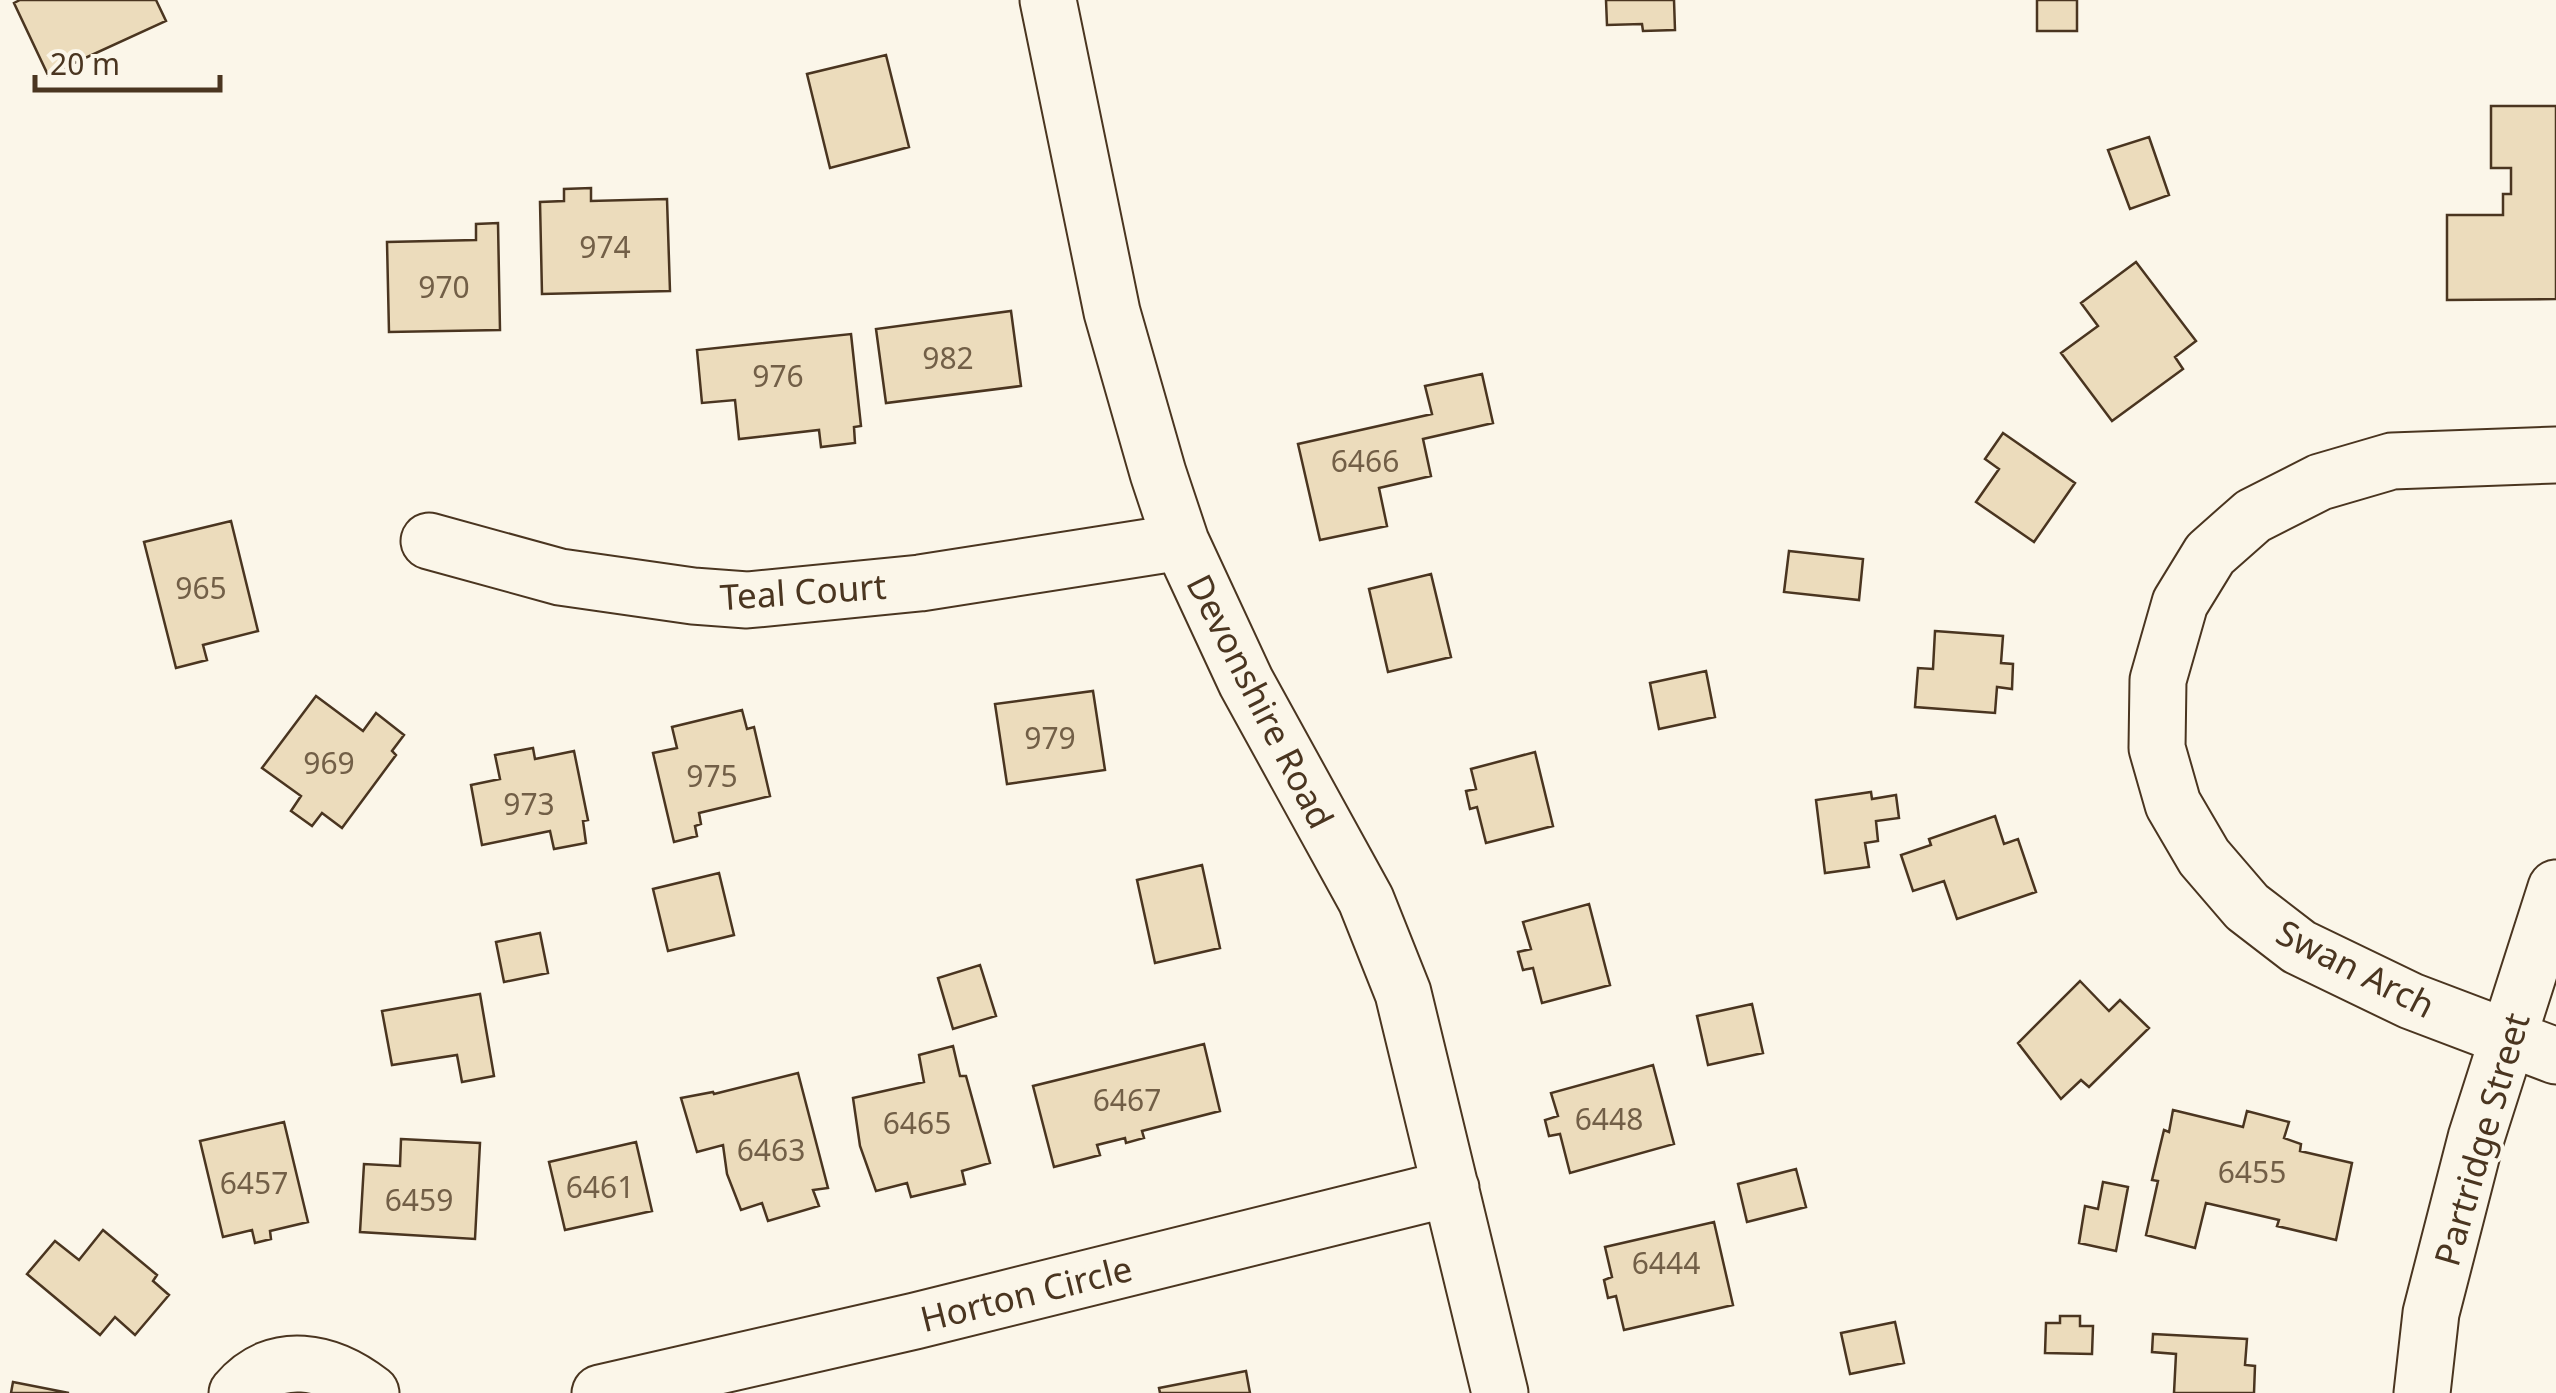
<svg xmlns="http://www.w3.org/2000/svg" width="2556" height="1393" viewBox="0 0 2556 1393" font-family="'Noto Sans',sans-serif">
<rect width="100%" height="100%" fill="#fbf6e9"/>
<path fill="#ecdcbc" stroke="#4a3520" stroke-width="2.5" d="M 20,0 L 156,0 L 166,21 L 48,75 L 14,3 Z
M 1606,0 L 1674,0 L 1675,30 L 1643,31 L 1642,24 L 1607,25 Z
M 2037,0 L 2077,0 L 2077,31 L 2037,31 Z
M 886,55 L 909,147 L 830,168 L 807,74 Z
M 2491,106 L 2556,106 L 2556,299 L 2447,300 L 2447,215 L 2503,215 L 2503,194 L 2511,194 L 2511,168 L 2491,168 Z
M 2149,137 L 2169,195 L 2130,209 L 2108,150 Z
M 591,188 L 591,201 L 667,199 L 670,291 L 542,294 L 540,202 L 564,201 L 564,189 Z
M 498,223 L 500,330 L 389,332 L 387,242 L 476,240 L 476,224 Z
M 2136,262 L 2196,341 L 2175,357 L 2183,369 L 2112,421 L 2061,353 L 2098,326 L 2081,303 Z
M 1011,311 L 1021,386 L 886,403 L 876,329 Z
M 851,334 L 861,426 L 854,427 L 855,443 L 821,447 L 819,430 L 739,439 L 735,400 L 702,403 L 697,350 Z
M 1482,374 L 1493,423 L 1423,439 L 1431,476 L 1379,488 L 1387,526 L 1320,540 L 1298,444 L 1432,414 L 1425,386 Z
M 2003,433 L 2075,483 L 2034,542 L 1976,502 L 1999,469 L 1985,459 Z
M 231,521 L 258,631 L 203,645 L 207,660 L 176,668 L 144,542 Z
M 1789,551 L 1863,559 L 1859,600 L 1784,592 Z
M 1431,574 L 1451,657 L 1388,672 L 1369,589 Z
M 1935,631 L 2003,636 L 2001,663 L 2013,664 L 2012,689 L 1997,687 L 1995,713 L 1915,707 L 1918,668 L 1933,669 Z
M 1706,671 L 1715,717 L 1659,729 L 1650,683 Z
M 1093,691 L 1105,770 L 1007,784 L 995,704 Z
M 316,696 L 363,731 L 376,713 L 404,735 L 392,751 L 396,755 L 342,828 L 322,813 L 312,826 L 291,811 L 301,796 L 262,768 Z
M 742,710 L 747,729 L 754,727 L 770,796 L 699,813 L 701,824 L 695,826 L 697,836 L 674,842 L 653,753 L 677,748 L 672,727 Z
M 533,748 L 535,759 L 574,751 L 588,820 L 583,821 L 586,843 L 554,849 L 550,831 L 482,845 L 471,785 L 500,779 L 495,755 Z
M 1535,752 L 1553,826 L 1486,843 L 1477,807 L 1470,809 L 1466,791 L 1476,789 L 1471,769 Z
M 1871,792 L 1872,799 L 1896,795 L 1899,818 L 1876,821 L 1878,841 L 1865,843 L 1869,867 L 1825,873 L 1816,800 Z
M 1995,816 L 2004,844 L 2018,839 L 2036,892 L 1957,919 L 1944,881 L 1913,891 L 1901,855 L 1931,845 L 1929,839 Z
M 1202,865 L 1220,948 L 1155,963 L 1137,880 Z
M 719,873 L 734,935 L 668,951 L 653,889 Z
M 1589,904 L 1610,985 L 1542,1003 L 1533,968 L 1523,970 L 1518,952 L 1531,949 L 1523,922 Z
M 540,933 L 548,973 L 504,982 L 496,942 Z
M 980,965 L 996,1016 L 953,1029 L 938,978 Z
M 2080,981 L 2109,1011 L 2120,1000 L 2149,1028 L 2089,1087 L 2081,1080 L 2061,1099 L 2018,1043 Z
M 480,994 L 494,1076 L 462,1082 L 457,1055 L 392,1065 L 382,1011 Z
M 1752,1004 L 1763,1053 L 1708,1065 L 1697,1016 Z
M 1204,1044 L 1220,1111 L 1142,1131 L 1144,1138 L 1126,1143 L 1125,1138 L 1097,1145 L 1100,1155 L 1054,1167 L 1033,1086 Z
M 953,1046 L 960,1076 L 966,1076 L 990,1163 L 962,1171 L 965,1184 L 911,1197 L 907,1183 L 876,1191 L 860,1146 L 853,1098 L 924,1082 L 919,1055 Z
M 1653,1065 L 1674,1144 L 1570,1173 L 1560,1134 L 1549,1136 L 1545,1120 L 1558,1116 L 1551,1093 Z
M 798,1073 L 828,1188 L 813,1190 L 819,1206 L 768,1221 L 762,1203 L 741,1210 L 727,1174 L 723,1145 L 697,1152 L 681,1098 L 713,1092 L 714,1094 Z
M 2173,1110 L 2243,1127 L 2247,1111 L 2289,1122 L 2284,1138 L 2301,1144 L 2300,1151 L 2352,1163 L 2336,1240 L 2277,1226 L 2279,1220 L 2206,1203 L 2195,1248 L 2146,1235 L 2158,1181 L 2152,1180 L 2164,1130 L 2169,1132 Z
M 284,1122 L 308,1222 L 270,1231 L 271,1239 L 255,1243 L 252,1230 L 223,1237 L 200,1141 Z
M 401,1139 L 480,1143 L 475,1239 L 360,1232 L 364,1164 L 400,1166 Z
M 636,1142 L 652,1211 L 565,1230 L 549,1162 Z
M 1796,1169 L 1806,1207 L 1747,1222 L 1738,1184 Z
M 2103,1182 L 2128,1187 L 2116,1251 L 2079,1243 L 2085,1206 L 2098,1209 Z
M 1714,1222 L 1733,1305 L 1624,1330 L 1616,1296 L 1608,1298 L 1604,1280 L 1612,1277 L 1605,1247 Z
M 103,1230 L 157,1275 L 153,1281 L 169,1295 L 135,1335 L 115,1317 L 100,1335 L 27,1274 L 55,1241 L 79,1260 Z
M 2060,1316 L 2080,1316 L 2080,1326 L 2093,1326 L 2092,1354 L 2045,1353 L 2046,1323 L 2060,1323 Z
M 1895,1322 L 1904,1363 L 1850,1374 L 1841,1333 Z
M 2153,1334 L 2247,1339 L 2245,1365 L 2255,1366 L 2254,1393 L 2174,1393 L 2176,1354 L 2152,1352 Z
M 1246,1371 L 1250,1393 L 1160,1393 L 1159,1388 Z
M 13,1382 L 69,1393 L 11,1393 Z"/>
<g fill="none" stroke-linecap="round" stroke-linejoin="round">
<defs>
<path id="street" d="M 1048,0 L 1112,312 L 1158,473 L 1181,542 L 1246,682 L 1366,900 L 1403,993 L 1500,1393
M 2556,455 L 2392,461 L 2320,482 L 2253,516 L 2210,554 L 2180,603 L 2158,680 L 2157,748 L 2173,804 L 2204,857 L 2247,907 L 2299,947 L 2411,1001 L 2556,1056
M 429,541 L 560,577 L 693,596 L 747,600 L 920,583 L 1181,542
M 237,1393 C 275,1348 330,1361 371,1393
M 600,1393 L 915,1321 L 1451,1188
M 2422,1393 L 2431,1313 L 2476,1138 L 2556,888"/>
</defs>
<use href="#street" stroke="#4a3520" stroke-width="59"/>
<use href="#street" stroke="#fbf6e9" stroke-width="55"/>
</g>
<g text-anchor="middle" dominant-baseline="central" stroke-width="8" stroke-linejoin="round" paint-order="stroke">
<g font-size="30" fill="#725f47">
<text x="605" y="246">974</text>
<text x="444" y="286">970</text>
<text x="948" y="357">982</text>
<text x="778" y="375">976</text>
<text x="1365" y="460">6466</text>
<text x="201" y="587">965</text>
<text x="1050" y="737">979</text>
<text x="329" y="762">969</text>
<text x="712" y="775">975</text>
<text x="529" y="803">973</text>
<text x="1127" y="1099">6467</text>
<text x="1609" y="1118">6448</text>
<text x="917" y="1122">6465</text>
<text x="771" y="1149">6463</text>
<text x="2252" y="1171">6455</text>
<text x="254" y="1182">6457</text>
<text x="600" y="1186">6461</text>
<text x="419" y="1199">6459</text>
<text x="1666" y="1262">6444</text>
</g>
<g font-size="35" fill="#4a3520" stroke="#fbf6e9">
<text transform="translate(803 591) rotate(-4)">Teal Court</text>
<text transform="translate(1261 701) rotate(63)">Devonshire Road</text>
<text transform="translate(2356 968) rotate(27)">Swan Arch</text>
<text transform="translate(2481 1139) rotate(-74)">Partridge Street</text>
<text transform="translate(1026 1293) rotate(-14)">Horton Circle</text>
</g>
</g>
<path d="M35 75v15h185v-15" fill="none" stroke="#4a3520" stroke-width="5"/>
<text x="50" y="75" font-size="30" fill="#4a3520" stroke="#fbf6e9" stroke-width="8" paint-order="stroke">20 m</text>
</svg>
